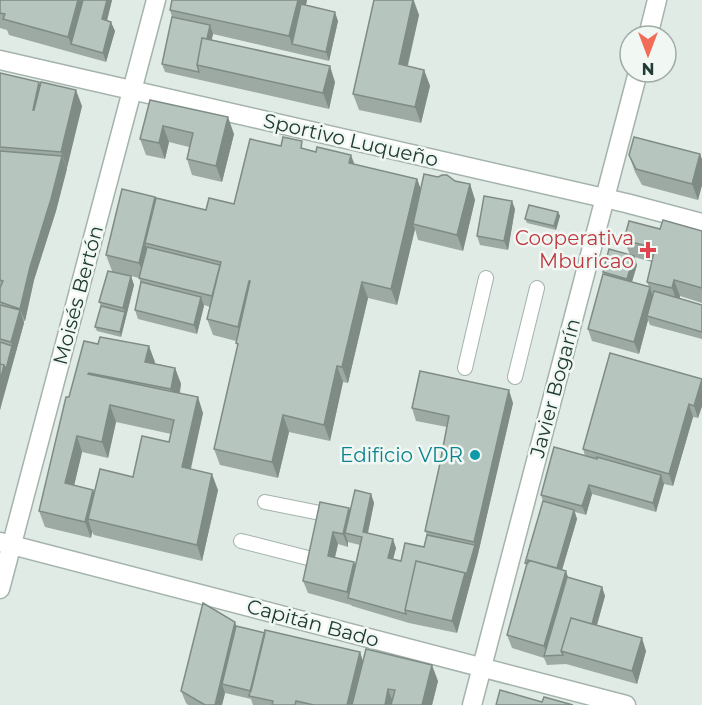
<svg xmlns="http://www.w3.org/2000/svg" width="702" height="705" viewBox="0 0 702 705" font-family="Montserrat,sans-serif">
<rect width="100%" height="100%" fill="#e1ebe5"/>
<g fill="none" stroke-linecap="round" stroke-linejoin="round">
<defs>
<path id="service" d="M 465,368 L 486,278
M 515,377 L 537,288
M 265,502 L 320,513
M 241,541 L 308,558"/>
<path id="minor" d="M 648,36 L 657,0
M 0,542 L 626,705
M 0,589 L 156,0
M 472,705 L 638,72"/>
<path id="tertiary" d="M 0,60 L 626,203 L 702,223"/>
</defs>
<use href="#service" stroke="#a4b3ac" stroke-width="16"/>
<use href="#minor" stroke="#a4b3ac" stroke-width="21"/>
<use href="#tertiary" stroke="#a4b3ac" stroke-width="21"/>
<use href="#service" stroke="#fff" stroke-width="14"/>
<use href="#minor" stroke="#fff" stroke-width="18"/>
<use href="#tertiary" stroke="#fff" stroke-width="18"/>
</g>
<path fill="#9daaa3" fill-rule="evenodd" d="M 0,0 L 112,0 L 107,21 L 115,31 L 106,62 L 9,35 L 7,30 L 0,28 Z
M 172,0 L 307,0 L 306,5 L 338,21 L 329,61 L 213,34 L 211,40 L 335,82 L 329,109 L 165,72 L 162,64 L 172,17 L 170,10 Z
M 374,0 L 414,0 L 419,15 L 408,66 L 424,70 L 430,86 L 421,123 L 359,110 L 353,94 Z
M 0,73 L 40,85 L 82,106 L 56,211 L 34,280 L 25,321 L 24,321 L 24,323 L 0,410 Z
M 150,100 L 234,134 L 222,182 L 192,175 L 187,159 L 189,147 L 169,142 L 165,159 L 146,155 L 140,139 Z
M 281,146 L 305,149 L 354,164 L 417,179 L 421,190 L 455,181 L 470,184 L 475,200 L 463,251 L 418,240 L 415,229 L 397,305 L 368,298 L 348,383 L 343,382 L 330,441 L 289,432 L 278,478 L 220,465 L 214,449 L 238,348 L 236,341 L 213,335 L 207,319 L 210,307 L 204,305 L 197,334 L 138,319 L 135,310 L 141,284 L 139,278 L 131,276 L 134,285 L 121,337 L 97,331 L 95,327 L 101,306 L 99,302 L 112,271 L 106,255 L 156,200 L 206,210 L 234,204 Z
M 629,155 L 702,159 L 702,185 L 698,200 L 642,185 L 635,172 Z
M 515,209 L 508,250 L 480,245 L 477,236 Z
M 558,212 L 560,216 L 556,230 L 527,223 L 525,219 Z
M 660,229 L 702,231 L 702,303 L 680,296 L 680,299 L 702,305 L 702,339 L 650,325 L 648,320 L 639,354 L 592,341 L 588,329 L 604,274 L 603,272 L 630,255 L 624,240 ZM 634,257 L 652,262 L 647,282 L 649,287 L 632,282 L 637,265 Z
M 84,341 L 155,362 L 154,363 L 175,368 L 181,384 L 180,393 L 203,413 L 191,469 L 218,490 L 202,561 L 94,535 L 92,532 L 91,538 L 45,527 L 39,511 ZM 116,422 L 171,434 L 169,442 L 133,477 L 94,493 L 93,490 L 74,485 L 82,452 L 108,458 Z
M 702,380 L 702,406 L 698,418 L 693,417 L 673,486 L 664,484 L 656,512 L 592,494 L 586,515 L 575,512 L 577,519 L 562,570 L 568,577 L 602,587 L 605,596 L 597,625 L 646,651 L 637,684 L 566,664 L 547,665 L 544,658 L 512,648 L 507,635 L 527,567 L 525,563 L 543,501 L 541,495 L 585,456 L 583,449 Z
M 513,403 L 478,554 L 457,633 L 409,623 L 352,606 L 351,605 L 308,593 L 303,581 L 320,502 L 350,512 L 371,494 L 374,503 L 368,533 L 396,548 L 393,559 L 401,561 L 424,547 L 427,535 L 425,531 L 439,468 L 447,427 L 416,421 L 412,408 ZM 348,542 L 360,545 L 355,566 L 354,562 L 335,558 L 338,544 L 348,547 Z
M 236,626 L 265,633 L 360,652 L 363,662 L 438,681 L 432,705 L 253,705 L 251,699 L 225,693 L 222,705 L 188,705 L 186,703 L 181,691 Z"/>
<path fill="#7f8b85" d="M 78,0 L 84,0 L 71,44 L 68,37 Z
M 107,0 L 112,0 L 105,28 L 102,19 Z
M 298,0 L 307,0 L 297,45 L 292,44 L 289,36 Z
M 413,0 L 419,15 L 404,80 L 399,64 Z
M 335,12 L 338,21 L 329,61 L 326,52 Z
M 111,22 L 115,31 L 106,62 L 103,53 Z
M 210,25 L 213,34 L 206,67 L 201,66 Z
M 330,66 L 335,82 L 329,109 L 323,93 Z
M 424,70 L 430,86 L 421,123 L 415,107 Z
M 39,82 L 45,98 L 38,126 L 33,110 Z
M 76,90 L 82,106 L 67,168 L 61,152 Z
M 228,117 L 234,134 L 222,182 L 216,166 Z
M 163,126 L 169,142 L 165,159 L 159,143 Z
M 700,154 L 702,159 L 702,185 L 698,200 L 692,184 Z
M 351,155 L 357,171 L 349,163 Z
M 62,156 L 67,169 L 56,211 L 34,280 L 25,321 L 20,309 L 30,267 Z
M 417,179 L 423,195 L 413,224 L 415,229 L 397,305 L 391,289 Z
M 470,184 L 475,200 L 463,251 L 457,235 Z
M 155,197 L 161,214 L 145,243 L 150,257 L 145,279 L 139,263 Z
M 512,201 L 515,209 L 508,250 L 504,241 Z
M 558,212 L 560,216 L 556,230 L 554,226 Z
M 634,256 L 637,265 L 630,288 L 627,279 Z
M 131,276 L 134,285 L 121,337 L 120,332 L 125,312 L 123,308 Z
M 674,280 L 680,296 L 678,305 L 672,288 Z
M 249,281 L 255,297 L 244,343 L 238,327 Z
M 362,282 L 368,298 L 348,383 L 342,367 Z
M 650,287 L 654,300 L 647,316 L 648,320 L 639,354 L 634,342 Z
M 201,297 L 204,306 L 197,334 L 194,325 Z
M 20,310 L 24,323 L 2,402 L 0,396 L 0,381 L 4,365 L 12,346 L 11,342 Z
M 149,346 L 155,362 L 151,378 L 145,362 Z
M 337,366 L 343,382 L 330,441 L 324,425 Z
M 175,368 L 181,384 L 177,405 L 171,389 Z
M 702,379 L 702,406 L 698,418 L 694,406 Z
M 509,390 L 513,403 L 478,554 L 457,633 L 452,621 L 465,573 L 475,545 L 474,542 Z
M 0,396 L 2,402 L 0,410 Z
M 198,397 L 203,413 L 187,484 L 182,467 Z
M 689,404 L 693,417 L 673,486 L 669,474 Z
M 110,405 L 116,422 L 108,458 L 102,442 Z
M 283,415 L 289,432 L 278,478 L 272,462 Z
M 77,436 L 82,452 L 71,499 L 65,483 Z
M 212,474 L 218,490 L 202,561 L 197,545 Z
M 661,475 L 664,484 L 656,512 L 653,503 Z
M 589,485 L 592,494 L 586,515 L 582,506 Z
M 93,490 L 99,506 L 88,519 L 92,532 L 91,538 L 85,522 Z
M 371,494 L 374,503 L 366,541 L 363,532 Z
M 349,508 L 353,521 L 345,533 L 348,542 L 348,547 L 343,534 Z
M 574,510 L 577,519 L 559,580 L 556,572 Z
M 333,532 L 338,544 L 332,569 L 328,556 Z
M 393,539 L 396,548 L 391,567 L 388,558 Z
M 354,562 L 358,575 L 349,598 L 347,592 Z
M 566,571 L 570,583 L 547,656 L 544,646 Z
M 602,587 L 605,596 L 594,635 L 591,627 Z
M 235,622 L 239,635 L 222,684 L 225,693 L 222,705 L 215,705 Z
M 642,638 L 646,651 L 637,684 L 632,671 Z
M 360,652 L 364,665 L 354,705 L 347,705 Z
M 432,665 L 438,681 L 432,705 L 422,705 Z
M 388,689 L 394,705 L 385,705 Z"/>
<path fill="#b6c6be" stroke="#7f8b85" stroke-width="1.5" d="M 0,0 L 78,0 L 68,37 L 3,19 L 5,14 L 0,13 Z
M 83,0 L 107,0 L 102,19 L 111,22 L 103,53 L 71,44 Z
M 172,0 L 298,0 L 289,36 L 170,10 Z
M 374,0 L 413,0 L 399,64 L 424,70 L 415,107 L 353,94 Z
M 301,4 L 335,12 L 326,52 L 292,44 Z
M 172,17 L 210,25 L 207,39 L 202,38 L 197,65 L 199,72 L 162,64 Z
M 202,38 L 330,66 L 323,93 L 197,65 Z
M 0,73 L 39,82 L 33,110 L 34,110 L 41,82 L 76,90 L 61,152 L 0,147 Z
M 150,100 L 228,117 L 216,166 L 187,159 L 193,133 L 163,126 L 159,143 L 140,139 Z
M 283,137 L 302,141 L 301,148 L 316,152 L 317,147 L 351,155 L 349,163 L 417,179 L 391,289 L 362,282 L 342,367 L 337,366 L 324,425 L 283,415 L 272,462 L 214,449 L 238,344 L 236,343 L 250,281 L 249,281 L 238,327 L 207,319 L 221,262 L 145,243 L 156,198 L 206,210 L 209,198 L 234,204 L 250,139 L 281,146 Z
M 634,137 L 700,154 L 692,184 L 636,169 L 629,155 Z
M 0,151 L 62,156 L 51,199 L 30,267 L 20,309 L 0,302 L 0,288 L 3,281 L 0,280 Z
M 424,174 L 438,177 L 442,175 L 447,175 L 455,181 L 470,184 L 457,235 L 413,224 Z
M 122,189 L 155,197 L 139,263 L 106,255 Z
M 484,196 L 512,201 L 504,241 L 477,236 Z
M 529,205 L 558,212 L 554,226 L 525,219 Z
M 663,220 L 702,231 L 702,288 L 674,280 L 672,288 L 647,282 L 655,248 L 624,240 L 629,221 L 660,229 Z
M 147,247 L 220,265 L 212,296 L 139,278 Z
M 609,249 L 634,256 L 627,279 L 603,272 Z
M 108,271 L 131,276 L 123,308 L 99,302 Z
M 603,274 L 650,287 L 634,342 L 588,329 Z
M 141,282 L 201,297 L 194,325 L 135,310 Z
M 654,291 L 702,305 L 702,332 L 647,316 Z
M 0,305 L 20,310 L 11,342 L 0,339 Z
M 101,306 L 125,312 L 120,332 L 95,327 Z
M 100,337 L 149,346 L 145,362 L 175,368 L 171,389 L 89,373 L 88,374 L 198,397 L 182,467 L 212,474 L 197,545 L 88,519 L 100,469 L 133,477 L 142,436 L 169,442 L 174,420 L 110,405 L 102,442 L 77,436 L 65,483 L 93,490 L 85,522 L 39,511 L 66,397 L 69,397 L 84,341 L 98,344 Z
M 0,342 L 12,346 L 6,369 L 4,365 L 0,364 Z
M 610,353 L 702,379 L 694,406 L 689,404 L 669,474 L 583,449 Z
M 0,364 L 4,365 L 0,381 Z
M 420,371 L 509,390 L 474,542 L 425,531 L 439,468 L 449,416 L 412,408 Z
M 554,447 L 597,459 L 597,457 L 661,475 L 653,503 L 589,485 L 582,506 L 541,495 Z
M 355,490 L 371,494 L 363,532 L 393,539 L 388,558 L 401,561 L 405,543 L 424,547 L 427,535 L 475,545 L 466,576 L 465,573 L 416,561 L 405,610 L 406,614 L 348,598 L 362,537 L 345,533 Z
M 543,501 L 574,510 L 557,568 L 528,560 L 528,563 L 525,563 Z
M 320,502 L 349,508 L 343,534 L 333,532 L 328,556 L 354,562 L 347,592 L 303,581 Z
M 528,560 L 566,571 L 544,646 L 507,635 Z
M 416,561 L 465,573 L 452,621 L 405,610 Z
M 567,577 L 602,587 L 592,624 L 571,618 L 561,651 L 563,655 L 544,656 Z
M 203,603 L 235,622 L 215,705 L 205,705 L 181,691 Z
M 571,618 L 642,638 L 632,671 L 561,651 Z
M 236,626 L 265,633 L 251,691 L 222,684 Z
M 265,630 L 360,652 L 347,705 L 314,705 L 296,701 L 295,705 L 272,705 L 273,701 L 249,696 Z
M 366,649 L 432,665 L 422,705 L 391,705 L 395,690 L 388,689 L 385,705 L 352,705 Z
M 500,690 L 542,702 L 544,697 L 573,705 L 496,705 Z"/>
<path fill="#e0444e" stroke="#f1f8f4" stroke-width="2" d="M645 241h6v6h6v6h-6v6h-6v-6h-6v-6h6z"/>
<circle fill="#0f9aa8" stroke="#f1f8f4" stroke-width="2" cx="475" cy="455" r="6"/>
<g text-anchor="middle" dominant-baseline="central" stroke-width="5" stroke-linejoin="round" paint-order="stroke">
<g font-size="20" fill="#213c32" stroke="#f1f8f4">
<text transform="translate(351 140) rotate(13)">Sportivo Luqueño</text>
<text transform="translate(78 295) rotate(-75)">Moisés Bertón</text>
<text transform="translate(555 388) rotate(-75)">Javier Bogarín</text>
<text transform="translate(313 623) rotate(15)">Capitán Bado</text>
</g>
<g font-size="20" fill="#be3a42" stroke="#f1f8f4" text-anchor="end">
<text x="634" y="238">Cooperativa<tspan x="634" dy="23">Mburicao</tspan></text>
</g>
<g font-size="20" fill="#0d838f" stroke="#f1f8f4" text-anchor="end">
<text x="463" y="455">Edificio VDR</text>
</g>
</g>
<g transform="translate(648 54) rotate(180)"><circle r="28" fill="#f1f8f4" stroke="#9eada6" stroke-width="1.5"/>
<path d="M0-4.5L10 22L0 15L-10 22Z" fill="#f26d58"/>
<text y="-9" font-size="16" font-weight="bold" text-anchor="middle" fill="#213c32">N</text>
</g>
</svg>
